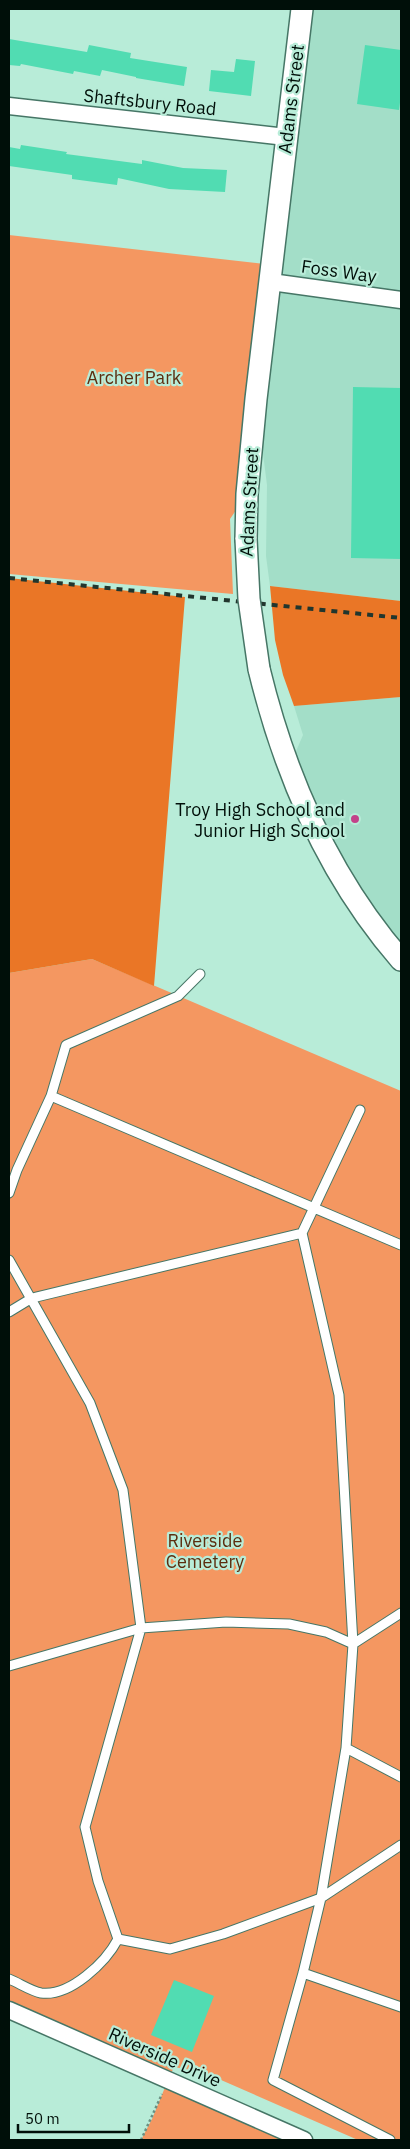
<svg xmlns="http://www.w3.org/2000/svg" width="410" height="2149" viewBox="0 0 410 2149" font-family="'IBM Plex Sans',sans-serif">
<rect width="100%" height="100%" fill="#b8ecd8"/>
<path fill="#a3dec8" d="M 302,9 L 401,9 L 401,601 L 270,586 L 266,556 L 267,485 L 256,399 Z
M 401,697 L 401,960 L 288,770 L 303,735 L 294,706 Z"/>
<path fill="#f49761" d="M 9,235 L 273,265 L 247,494 L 230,519 L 233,594 L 9,574 Z
M 92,959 L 401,1091 L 401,2140 L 358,2140 L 205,2073 L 174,2067 L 168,2080 L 304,2140 L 141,2140 L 152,2119 L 168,2080 L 9,2010 L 9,973 Z"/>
<path fill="#ea7626" d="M 9,578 L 185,597 L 154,986 L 92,959 L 9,973 Z
M 270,586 L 401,601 L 401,697 L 294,706 L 283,675 L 275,640 Z"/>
<path fill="#51dcb2" d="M 9,39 L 87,52 L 89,45 L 131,53 L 130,58 L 187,67 L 184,86 L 136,78 L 136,77 L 102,70 L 100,76 L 74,71 L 73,74 L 21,64 L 20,66 L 9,65 Z
M 365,45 L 401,50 L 401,95 L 399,110 L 357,104 Z
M 236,59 L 255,61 L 251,96 L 209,91 L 211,70 L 234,72 Z
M 21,145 L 67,152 L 66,154 L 142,164 L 142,160 L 183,168 L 227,170 L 225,192 L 169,189 L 118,178 L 117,185 L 72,179 L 72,175 L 9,166 L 9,147 L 20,149 Z
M 353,387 L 401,388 L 401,559 L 351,558 Z
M 174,1980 L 214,1996 L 192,2052 L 151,2035 Z"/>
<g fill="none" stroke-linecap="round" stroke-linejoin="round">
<defs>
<path id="service" d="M 51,1096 L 401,1245
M 9,1193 L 17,1170 L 51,1096 L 66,1045 L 178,996 L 200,974
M 9,1260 L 90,1403 L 123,1490 L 141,1628 L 85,1827 L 98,1881 L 118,1939 C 106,1962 70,1997 41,1993 C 31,1991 19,1983 9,1979
M 9,1312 L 32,1298 L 302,1233
M 9,1666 L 141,1628 L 226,1622 L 289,1624 L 326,1632 L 353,1644 L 339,1395 L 302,1233 L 360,1110
M 346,1748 L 401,1777
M 118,1939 L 170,1949 L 223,1934 L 321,1898 L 401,1845
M 303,1973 L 401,2007
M 390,2140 L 273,2080 L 303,1973 L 321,1898 L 346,1748 L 353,1644 L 401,1613"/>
<path id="minor" d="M 9,106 L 286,137
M 271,282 L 401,300
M 9,2010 L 304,2140"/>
<path id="tertiary" d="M 246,539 L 247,494 L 256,399 L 302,9
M 259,669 C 285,776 328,876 401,960"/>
</defs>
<use href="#service" stroke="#467666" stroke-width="11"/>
<use href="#minor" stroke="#467666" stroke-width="19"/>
<use href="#tertiary" stroke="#467666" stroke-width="24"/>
<path stroke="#6b9082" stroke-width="2.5" stroke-dasharray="2.5 2.5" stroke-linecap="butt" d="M 141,2140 L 162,2094"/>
<use href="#service" stroke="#fff" stroke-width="9"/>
<use href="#minor" stroke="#fff" stroke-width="16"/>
<use href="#tertiary" stroke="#fff" stroke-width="21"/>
<path stroke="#21362e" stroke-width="4" stroke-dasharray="6 6" stroke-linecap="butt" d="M 9,578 L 401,618"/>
<defs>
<path id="tertiary-bridge" d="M 246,539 L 249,599 L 259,669"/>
</defs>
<use href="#tertiary-bridge" stroke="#467666" stroke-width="24" stroke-linecap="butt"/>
<use href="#tertiary-bridge" stroke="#fff" stroke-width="21"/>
</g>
<circle fill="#c3428a" stroke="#b8ecd8" stroke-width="2" cx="355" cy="819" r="5"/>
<g text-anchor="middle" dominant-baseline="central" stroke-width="4.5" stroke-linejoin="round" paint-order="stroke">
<g font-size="18" fill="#000f09" stroke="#b8ecd8">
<text transform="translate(291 99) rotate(-83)">Adams Street</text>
<text transform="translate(150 102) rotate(6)">Shaftsbury Road</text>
<text transform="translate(339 271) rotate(8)">Foss Way</text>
<text transform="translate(249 502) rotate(-87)">Adams Street</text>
<text transform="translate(165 2057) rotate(24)">Riverside Drive</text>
</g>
<g font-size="18" fill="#5b2d0f" stroke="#b8ecd8">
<text x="134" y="377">Archer Park</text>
<text x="205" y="1540">Riverside<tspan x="205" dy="21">Cemetery</tspan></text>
</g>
<g font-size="18" fill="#000f09" stroke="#b8ecd8" text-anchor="end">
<text x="345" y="809">Troy High School and<tspan x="345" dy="21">Junior High School</tspan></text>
</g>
</g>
<rect width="410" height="2149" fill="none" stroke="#000f09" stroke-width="20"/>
<path d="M18 2124v8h111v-8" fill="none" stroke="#000f09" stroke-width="2.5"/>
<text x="25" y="2124" font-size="15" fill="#000f09" stroke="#b8ecd8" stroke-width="4" paint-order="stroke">50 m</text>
</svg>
